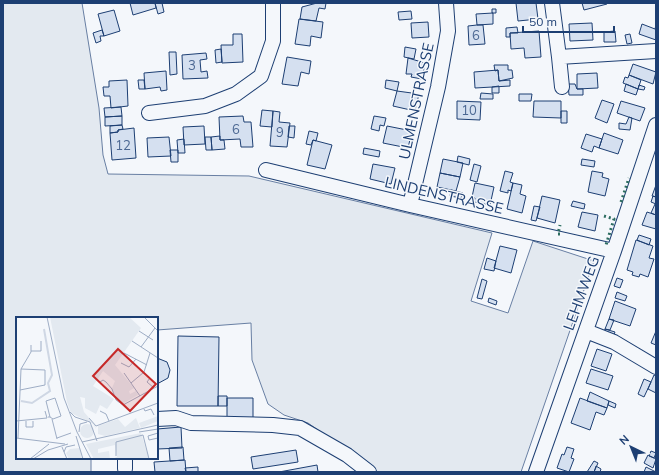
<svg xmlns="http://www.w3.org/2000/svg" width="659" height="475" viewBox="0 0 659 475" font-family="Mulish,sans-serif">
<rect width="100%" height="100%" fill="#f4f7fb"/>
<path fill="#e3e9f0" stroke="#687fa3" d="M 3,3 L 82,3 L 99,108 L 103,155 L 108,174 L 249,176 L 492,233 L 471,301 L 508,313 L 533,241 L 594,261 L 521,472 L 377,472 L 308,423 L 284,415 L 268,404 L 252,360 L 251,323 L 157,330 L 157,318 L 17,318 L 17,458 L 91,458 L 91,472 L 3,472 Z"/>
<path fill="#d5e0f0" stroke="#1d3f73" d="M 130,3 L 155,3 L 156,8 L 133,15 Z
M 155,3 L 162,3 L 164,12 L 158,14 Z
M 317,3 L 326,3 L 325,9 L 319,8 L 316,21 L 300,19 L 302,7 Z
M 516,3 L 536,3 L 538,19 L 518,21 Z
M 582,3 L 607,3 L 607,4 L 584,10 Z
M 492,9 L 496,9 L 496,13 L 492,13 Z
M 114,10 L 120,31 L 104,36 L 98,14 Z
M 411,11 L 412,19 L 399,20 L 398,12 Z
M 493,13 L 493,24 L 477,25 L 476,14 Z
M 299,19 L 323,22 L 321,38 L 311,36 L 310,46 L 295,44 Z
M 428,22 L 429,37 L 412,38 L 411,23 Z
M 592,23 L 593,40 L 570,41 L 569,24 Z
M 642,24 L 655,29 L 656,25 L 656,40 L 639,34 Z
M 477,25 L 483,25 L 485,44 L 469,45 L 468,26 Z
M 517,27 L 518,33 L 510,33 L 510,37 L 506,37 L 506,28 Z
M 102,30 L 104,36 L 100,36 L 101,41 L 96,43 L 93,33 Z
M 539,31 L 541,57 L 525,58 L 524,48 L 511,49 L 510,33 Z
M 615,31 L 616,42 L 604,42 L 604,32 Z
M 233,34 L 242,34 L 243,62 L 222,63 L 221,45 L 233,45 Z
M 630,34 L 632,43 L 627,44 L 625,35 Z
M 405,47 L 416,49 L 414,59 L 404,57 Z
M 221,49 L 222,62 L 216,63 L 215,50 Z
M 169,52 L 176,52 L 177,74 L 170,75 Z
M 206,53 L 207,59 L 200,60 L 201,72 L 207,71 L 208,78 L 183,79 L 182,55 Z
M 287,57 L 311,61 L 309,74 L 301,72 L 298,86 L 282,84 Z
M 408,58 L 425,63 L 422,79 L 411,77 L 412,74 L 406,74 Z
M 633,64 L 656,72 L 653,84 L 629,75 Z
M 494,65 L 508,65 L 508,70 L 512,70 L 513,78 L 499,81 L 498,70 L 495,71 Z
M 498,70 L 499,81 L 510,80 L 510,86 L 475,88 L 474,72 Z
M 166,71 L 167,90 L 161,91 L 160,87 L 145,89 L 144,73 Z
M 597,73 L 598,88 L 577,89 L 577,74 Z
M 629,75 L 641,80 L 638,89 L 623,83 L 625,77 L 628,78 Z
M 127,80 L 128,106 L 111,108 L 110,96 L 104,96 L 103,87 L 109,87 L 109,81 Z
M 138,80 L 144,80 L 145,89 L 139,89 Z
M 386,80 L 399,82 L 397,91 L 385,88 Z
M 568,84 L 575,84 L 577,89 L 583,89 L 583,95 L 569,95 Z
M 626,84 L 638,89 L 636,95 L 624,91 Z
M 639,85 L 645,87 L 644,90 L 638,89 Z
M 499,86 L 499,93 L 492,93 L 492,87 Z
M 397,91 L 419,94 L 415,111 L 393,106 Z
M 481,93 L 493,94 L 493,99 L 480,99 Z
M 519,94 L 532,94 L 531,101 L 519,101 Z
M 602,100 L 614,104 L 607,123 L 595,118 Z
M 457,101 L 481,102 L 480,120 L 457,119 Z
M 534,101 L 561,101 L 561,118 L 533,117 Z
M 621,101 L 645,108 L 640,121 L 617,113 Z
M 121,107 L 122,116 L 105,117 L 104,108 Z
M 262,110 L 273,111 L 272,127 L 260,126 Z
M 273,111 L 280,112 L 279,122 L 290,123 L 287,147 L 270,146 Z
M 561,111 L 567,111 L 567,123 L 561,123 Z
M 122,116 L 122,125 L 105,126 L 105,117 Z
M 243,116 L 244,122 L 251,122 L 253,147 L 241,147 L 240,139 L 220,140 L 219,117 Z
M 374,116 L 386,118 L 384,126 L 380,125 L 379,131 L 371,129 Z
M 629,117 L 632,118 L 630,130 L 619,129 L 619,123 L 626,124 Z
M 122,125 L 123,129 L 118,130 L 118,132 L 110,133 L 110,126 Z
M 204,126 L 205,144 L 184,145 L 183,127 Z
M 289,126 L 295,126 L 294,138 L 288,137 Z
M 387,126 L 412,131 L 408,148 L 383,143 Z
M 134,128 L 136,158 L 112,160 L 110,133 L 118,132 L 118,130 Z
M 309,131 L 318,133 L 316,141 L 313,140 L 311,145 L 306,144 Z
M 604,133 L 623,140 L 618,154 L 599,148 Z
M 586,134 L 602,139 L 599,148 L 594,146 L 592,152 L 581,148 Z
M 220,136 L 220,140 L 224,140 L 225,149 L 212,150 L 211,137 Z
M 169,137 L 171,156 L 148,157 L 147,138 Z
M 205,137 L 211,137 L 212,150 L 206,150 Z
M 184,139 L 185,153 L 178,153 L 177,140 Z
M 313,140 L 332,145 L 325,169 L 307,165 Z
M 364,148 L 380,151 L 379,157 L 363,154 Z
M 170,150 L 178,150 L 178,162 L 171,162 Z
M 458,156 L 470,159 L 469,165 L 457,162 Z
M 443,159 L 463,163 L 460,177 L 440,173 Z
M 582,159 L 595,161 L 594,167 L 581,165 Z
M 373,164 L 395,168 L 391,184 L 370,179 Z
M 474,164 L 481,166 L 477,182 L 470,180 Z
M 505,171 L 513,173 L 510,182 L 513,183 L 511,191 L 508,190 L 508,193 L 500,191 Z
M 592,171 L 603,173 L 602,177 L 609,179 L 605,196 L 588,192 Z
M 440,173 L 460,177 L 456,191 L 437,187 Z
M 475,183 L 494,187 L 490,205 L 474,202 L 475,198 L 472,197 Z
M 513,183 L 522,185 L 520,194 L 526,196 L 522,213 L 507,209 Z
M 656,185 L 656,197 L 652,196 Z
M 451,190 L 463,193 L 461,198 L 450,196 Z
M 542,196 L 560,200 L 555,223 L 537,218 Z
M 653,196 L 656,197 L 656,204 L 651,202 Z
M 573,201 L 585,204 L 584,209 L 571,206 Z
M 655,204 L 656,204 L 656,215 L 651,213 Z
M 534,206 L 540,207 L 536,221 L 531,220 Z
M 582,212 L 598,215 L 595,231 L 578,227 Z
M 647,212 L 656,215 L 656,229 L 642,225 Z
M 639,235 L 651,239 L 649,245 L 637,240 Z
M 636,240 L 653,246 L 649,258 L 654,259 L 648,277 L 640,274 L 639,277 L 632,275 L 633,272 L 627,270 Z
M 500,246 L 517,250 L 511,273 L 494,268 Z
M 487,258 L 496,261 L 494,271 L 484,269 Z
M 617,278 L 623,280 L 620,288 L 614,286 Z
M 482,279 L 487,281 L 482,299 L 477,298 Z
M 617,292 L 627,296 L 625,301 L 615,298 Z
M 489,298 L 497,301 L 496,305 L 488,302 Z
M 615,301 L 636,309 L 630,326 L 609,319 Z
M 609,319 L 614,320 L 610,330 L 605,329 Z
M 605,329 L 615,332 L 613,337 L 603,334 Z
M 656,331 L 656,345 L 651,343 Z
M 178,336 L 219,337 L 218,406 L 177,406 Z
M 597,349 L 612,354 L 606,371 L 591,366 Z
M 157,358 L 167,362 L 170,370 L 168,378 L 157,384 Z
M 591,369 L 613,376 L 608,390 L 586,383 Z
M 654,375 L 656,376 L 656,393 L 648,389 Z
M 644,379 L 651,382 L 644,397 L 638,394 Z
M 590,392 L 609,401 L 607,408 L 587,401 Z
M 218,396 L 227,396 L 227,406 L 218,406 Z
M 227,398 L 253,398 L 253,420 L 227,420 Z
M 580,398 L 607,408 L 604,415 L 596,412 L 590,430 L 571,423 Z
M 609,401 L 616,404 L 615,408 L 608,405 Z
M 181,427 L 182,448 L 157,449 L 157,429 Z
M 183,447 L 184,460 L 170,461 L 169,448 Z
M 567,447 L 574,449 L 571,458 L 574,459 L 569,472 L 557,468 L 562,454 L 564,455 Z
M 296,450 L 298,462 L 253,469 L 251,457 Z
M 651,451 L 656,453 L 654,458 L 649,456 Z
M 648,455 L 656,459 L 653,468 L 644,463 Z
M 185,460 L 186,472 L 155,472 L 154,462 Z
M 594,461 L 598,463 L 594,472 L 587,472 Z
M 317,465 L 318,472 L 279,472 Z
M 596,466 L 601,469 L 600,472 L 594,472 Z
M 198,467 L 198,472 L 186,472 L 185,468 Z
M 646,467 L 656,472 L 644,472 Z"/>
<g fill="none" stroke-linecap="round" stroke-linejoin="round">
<defs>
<path id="minor" d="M 552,3 L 559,57 L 656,51
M 559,57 L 562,87
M 149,113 L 205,106 L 236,94 L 261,76 L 273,41 L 273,3
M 266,170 L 410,205 L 614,251
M 410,205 L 438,87 L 448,31 L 446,3
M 586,331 L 614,342 L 656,367
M 157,419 L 176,418 L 191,423 L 273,425 L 300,428 L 347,455 L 369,472
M 125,458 L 125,469
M 536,472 L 614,251 L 656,125"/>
</defs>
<use href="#minor" stroke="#1d3f73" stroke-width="16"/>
<use href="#minor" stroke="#f4f7fb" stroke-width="14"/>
<path stroke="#2c6c60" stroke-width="3" stroke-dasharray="2 3" stroke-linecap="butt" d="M 621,202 L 629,178
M 604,216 L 614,219 L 606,245
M 560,234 L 558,234 L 560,225"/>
</g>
<g text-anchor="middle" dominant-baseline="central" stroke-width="3" stroke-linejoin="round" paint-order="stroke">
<g font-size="13" fill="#4b6792">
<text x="476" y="35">6</text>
<text x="192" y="65">3</text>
<text x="469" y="110">10</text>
<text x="236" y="129">6</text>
<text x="280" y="132">9</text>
<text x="123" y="145">12</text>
</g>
<g font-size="15" fill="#1d3f73" stroke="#f4f7fb">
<text transform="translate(416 101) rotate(-78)">ULMENSTRASSE</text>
<text transform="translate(444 195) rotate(13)">LINDENSTRASSE</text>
<text transform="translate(581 293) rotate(-70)">LEHMWEG</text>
</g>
</g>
<g transform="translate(16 317)">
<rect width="142" height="142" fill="#f4f7fb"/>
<path d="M 34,0 L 113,0 L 125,11 L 99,48 L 118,71 L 113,74 L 114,77 L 120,74 L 122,78 L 106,87 L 100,82 L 96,71 L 99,64 L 87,54 L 77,69 L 98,82 L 91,92 L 84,88 L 80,97 L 69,91 L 69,81 L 64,80 L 68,95 L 79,108 L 80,112 L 77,107 L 55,96 L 51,85 ZM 142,99 L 142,104 L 125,111 L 123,106 ZM 120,101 L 124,111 L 89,119 L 82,117 L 82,109 L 102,102 L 109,110 ZM64 114a7 7 0 1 1 14 0a7 7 0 1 1-14 0ZM 125,116 L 133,142 L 96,142 L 101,140 L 99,128 L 82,132 L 82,136 L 93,134 L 94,142 L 78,142 L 70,127 ZM 64,131 L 66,142 L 53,142 L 50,136 L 54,132 Z" fill="#e3e9f0"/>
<path fill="none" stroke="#cfd7e4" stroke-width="2" d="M 5,84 L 16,86 L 34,74 L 32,66 L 36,58 L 28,12"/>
<path fill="none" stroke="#9eadc5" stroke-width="1" d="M 31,0 L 48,81 L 61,115 L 75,142M 128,0 L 142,14M 123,14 L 137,23M 116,24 L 142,41M 125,30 L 139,11M 15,34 L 25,34 L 25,24M 108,36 L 131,48M 105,46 L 113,50 L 120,42M 108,56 L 124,79M 134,61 L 131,65 L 138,71M 84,65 L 87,63 L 90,65 L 96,72 L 100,83 L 107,88M 115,66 L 128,55 L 134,36M 4,73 L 29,68 L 29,53 L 5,52M 107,88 L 142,69M 128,92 L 129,94 L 135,92 L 138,98M 84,94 L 90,97 L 93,104M 54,95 L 59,100 L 74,105 L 81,124M 32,100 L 34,100 L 30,84 L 39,81 L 45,99 L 37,102 L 34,100M 73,101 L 80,109 L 142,86M 36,102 L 41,122M 0,104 L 31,101 L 29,94M 10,104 L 10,110 L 17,110 L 17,104M 63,115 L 64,107 L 71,105M 123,115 L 142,112M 142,116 L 132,119 L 133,123 L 142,121M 127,118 L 133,142M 60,119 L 67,142M 0,121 L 49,127M 2,121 L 5,52 L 15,35 L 15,28M 41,121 L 55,116M 66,125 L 142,108M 46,130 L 51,142M 48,135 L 50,130 L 59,128M 100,139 L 100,125 L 127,118M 14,142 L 33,127M 17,142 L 32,133 L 52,127"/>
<path fill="#c62828" fill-opacity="0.15" stroke="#c62828" stroke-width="2" d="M 102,32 L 140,67 L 114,94 L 77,59 Z"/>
<rect width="142" height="142" fill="none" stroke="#1d3f73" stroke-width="2"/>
</g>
<rect width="659" height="475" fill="none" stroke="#1d3f73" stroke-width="8"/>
<g transform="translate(631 447) rotate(317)" stroke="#f4f7fb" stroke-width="3" paint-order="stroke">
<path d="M0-3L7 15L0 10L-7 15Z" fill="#1d3f73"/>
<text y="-6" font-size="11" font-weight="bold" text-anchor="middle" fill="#1d3f73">N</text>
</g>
<path d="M523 26v6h91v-6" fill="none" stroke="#1d3f73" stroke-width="2"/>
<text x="529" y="26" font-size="12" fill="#1d3f73" stroke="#f4f7fb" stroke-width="3" paint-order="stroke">50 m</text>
</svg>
